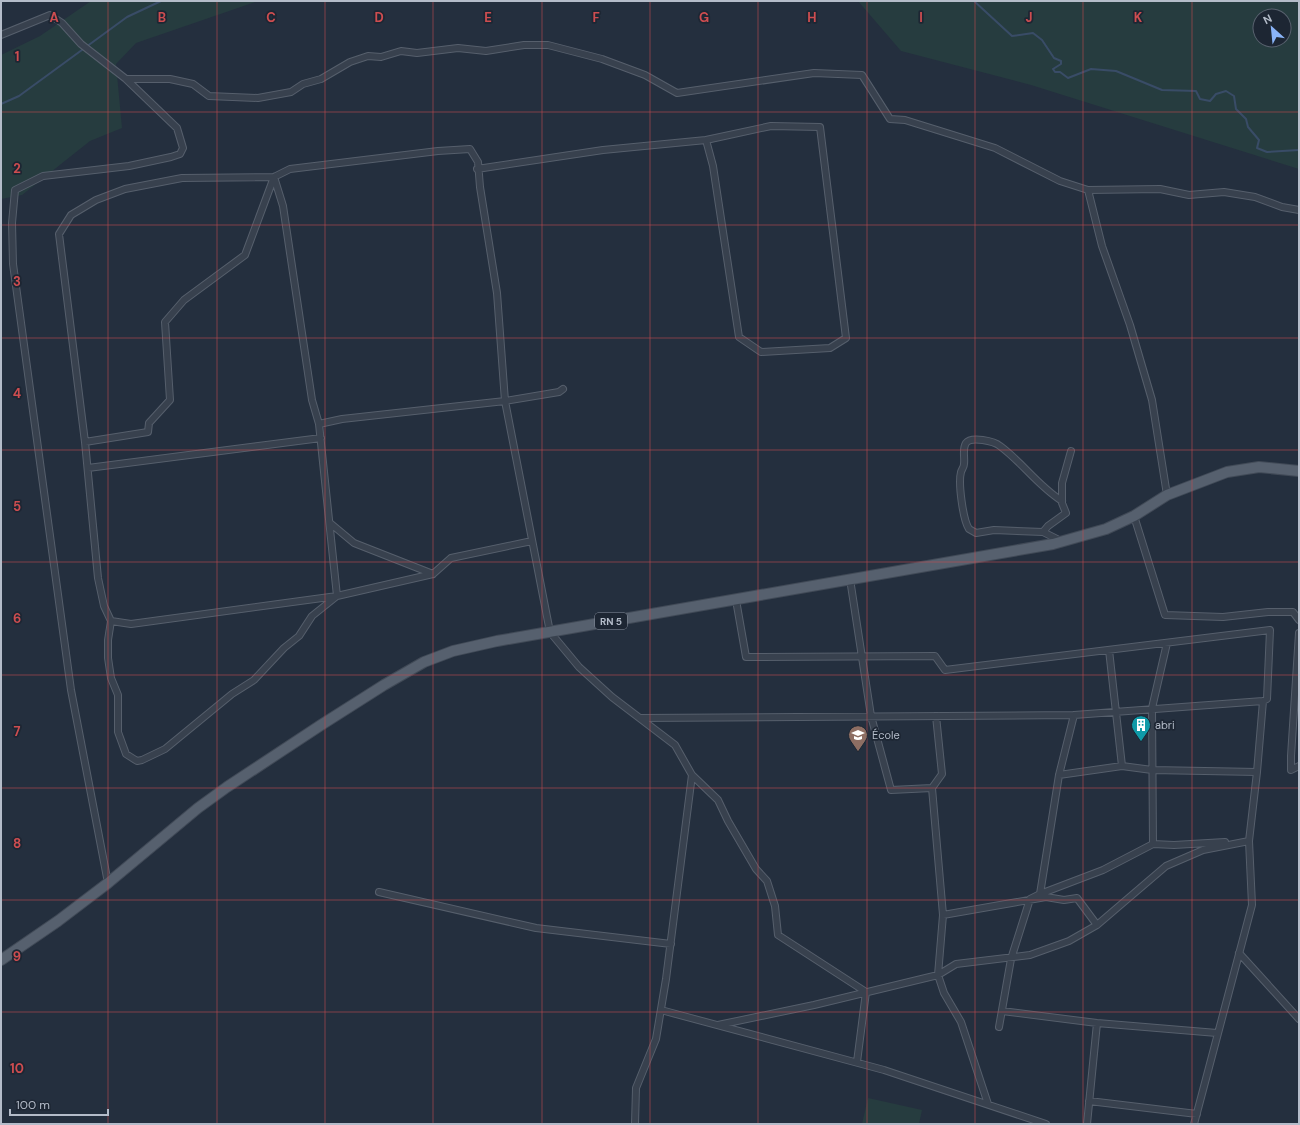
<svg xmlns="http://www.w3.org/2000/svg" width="1300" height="1125" viewBox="0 0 1300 1125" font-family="'DM Sans',sans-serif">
<rect width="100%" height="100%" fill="#242f3e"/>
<path fill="#263c3f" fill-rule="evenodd" d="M 91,1 L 258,1 L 136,43 L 116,64 L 122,128 L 90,141 L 22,195 L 1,199 L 1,55 L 40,36 Z
M 858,1 L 1299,1 L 1299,169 L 1031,85 L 901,51 ZM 1260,16 L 1284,16 L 1284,40 L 1260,40 Z
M 868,1098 L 922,1110 L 919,1124 L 862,1124 Z"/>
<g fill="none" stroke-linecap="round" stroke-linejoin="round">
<path stroke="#394c67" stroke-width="2" d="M 974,1 L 1012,36 L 1033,33 L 1042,40 L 1054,58 L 1061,61 L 1061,64 L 1053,69 L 1055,72 L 1060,72 L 1068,78 L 1091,69 L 1116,71 L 1162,90 L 1196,91 L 1200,99 L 1210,101 L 1216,94 L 1226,91 L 1234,96 L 1236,109 L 1246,119 L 1248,127 L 1259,140 L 1257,148 L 1267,152 L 1299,150
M 1,104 L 19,96 L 127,17 L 161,1"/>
<defs>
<path id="street" d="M 1,35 L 50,15 L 62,23 L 81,44 L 126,79 L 177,128 L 183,148 L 180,154 L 171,157 L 129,166 L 43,176 L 15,190 L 12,223 L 13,264 L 71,690 L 108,883
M 126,79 L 170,79 L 193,84 L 209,96 L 258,98 L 291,92 L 303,84 L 321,79 L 350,62 L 368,56 L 381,57 L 401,51 L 417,53 L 458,48 L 486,51 L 524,45 L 548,45 L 602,59 L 645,75 L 677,93 L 814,73 L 862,75 L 890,119 L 905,120 L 995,148 L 1060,181 L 1088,190 L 1160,189 L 1189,195 L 1224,192 L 1255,197 L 1282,207 L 1299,210
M 477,169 L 603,150 L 706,140 L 713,166 L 739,337 L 761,352 L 830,348 L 846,338 L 820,127 L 771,126 L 706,140
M 274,177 L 245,255 L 184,300 L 165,322 L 170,400 L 149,423 L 148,432 L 85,442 L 98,578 L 104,606 L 111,621 L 131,624 L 337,596
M 274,177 L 283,206 L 312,400 L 319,424 L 337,596 L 433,574 L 451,558 L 532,541
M 1088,190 L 1102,246 L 1130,325 L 1152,400 L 1167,495
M 319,424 L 342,419 L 505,401 L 559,392 L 563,389
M 85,442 L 59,234 L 71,215 L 96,200 L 125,189 L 182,178 L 274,177 L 290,169 L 438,151 L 470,149 L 478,162 L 480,187 L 497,293 L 505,401 L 550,632 L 579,667 L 612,697 L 675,745 L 692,775 L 666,979 L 656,1039 L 636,1088 L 635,1124
M 88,468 L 321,438
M 1134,516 L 1165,615 L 1223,617 L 1268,612 L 1293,612 L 1299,620
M 330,523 L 354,543 L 433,574
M 1043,532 L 994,530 L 976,533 L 969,529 C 963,520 958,483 961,472 C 962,469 964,467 964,464 C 965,457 962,449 966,443 C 971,436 994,441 1000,446 C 1022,462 1038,486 1062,501
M 1061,541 L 1043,532 L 1048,526 L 1066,513 L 1062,503 L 1062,483 L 1071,451
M 850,579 L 871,716 L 891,790 L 932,788
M 736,600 L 746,657 L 935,656 L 945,670 L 1270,630 L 1267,699 L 1263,701 L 1257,772 L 1249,841 L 1252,905 L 1194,1124
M 111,621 L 108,640 L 108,658 L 111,678 L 118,695 L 118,732 L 126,754 L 137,761 L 142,760 L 165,749 L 232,694 L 254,680 L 284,648 L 299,636 L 312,616 L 337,596
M 1299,633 L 1291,756 L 1291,770 L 1299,766
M 1109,650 L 1122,766
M 936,716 L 942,774 L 932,788 L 943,915 L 938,975 L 944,993 L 961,1022 L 988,1104
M 640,718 L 1074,715 L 1263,701
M 692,775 L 718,800 L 728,821 L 756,869 L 767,881 L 775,906 L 778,935 L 866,992 L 857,1062
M 1059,775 L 1122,766 L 1152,770 L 1257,772
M 1153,844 L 1152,708 L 1167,643
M 379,892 L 536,928 L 671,944
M 1040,894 L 1103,870 L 1153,844 L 1174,845 L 1225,842
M 943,915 L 1046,897 L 1064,900 L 1077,898 L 1097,925
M 1239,953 L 1299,1019
M 661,1010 L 884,1070 L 1046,1124
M 1002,1011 L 1097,1023 L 1217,1033
M 718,1025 L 814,1005 L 938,975 L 956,964 L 1030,955 L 1069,941 L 1097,925 L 1166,866 L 1203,850 L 1249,841
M 999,1027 L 1011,959 L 1030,899 L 1040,894 L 1059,775 L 1074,715
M 1089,1101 L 1197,1114
M 1087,1124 L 1097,1023"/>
<path id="primary" d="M 1,960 L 58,921 L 108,883 L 198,808 L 227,787 L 321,725 L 384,685 L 424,662 L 453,651 L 497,641 L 1053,544 L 1106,529 L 1134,516 L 1167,495 L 1227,472 L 1259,467 L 1299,471"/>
</defs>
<use href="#street" stroke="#565f6c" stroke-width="8"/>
<use href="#primary" stroke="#414a57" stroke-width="12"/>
<use href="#street" stroke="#38414e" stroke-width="6"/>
<use href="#primary" stroke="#56606e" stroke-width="10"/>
</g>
<path fill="none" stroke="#ce4d50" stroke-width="1" stroke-opacity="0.55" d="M 108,1 L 108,1124M 217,1 L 217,1124M 325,1 L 325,1124M 433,1 L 433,1124M 542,1 L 542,1124M 650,1 L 650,1124M 758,1 L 758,1124M 867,1 L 867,1124M 975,1 L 975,1124M 1083,1 L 1083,1124M 1192,1 L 1192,1124M 1,112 L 1299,112M 1,225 L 1299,225M 1,338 L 1299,338M 1,450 L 1299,450M 1,562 L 1299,562M 1,675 L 1299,675M 1,788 L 1299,788M 1,900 L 1299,900M 1,1012 L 1299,1012"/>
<defs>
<symbol id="building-pin" viewBox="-11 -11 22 30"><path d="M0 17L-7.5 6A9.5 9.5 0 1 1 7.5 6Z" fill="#0f9aa8" stroke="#1d2633"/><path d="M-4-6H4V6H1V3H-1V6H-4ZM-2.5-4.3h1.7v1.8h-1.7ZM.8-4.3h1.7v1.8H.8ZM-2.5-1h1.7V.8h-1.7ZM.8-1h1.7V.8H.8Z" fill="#fff"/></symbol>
<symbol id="school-pin" viewBox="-11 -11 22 30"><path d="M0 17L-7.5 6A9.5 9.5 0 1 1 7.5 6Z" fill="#8d6e63" stroke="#1d2633"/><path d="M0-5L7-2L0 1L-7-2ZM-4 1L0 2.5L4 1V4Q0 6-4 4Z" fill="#fff"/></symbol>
</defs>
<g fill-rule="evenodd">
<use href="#building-pin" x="1130" y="714" width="22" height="30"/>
<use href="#school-pin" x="847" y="724" width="22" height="30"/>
</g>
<g text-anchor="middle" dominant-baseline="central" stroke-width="3.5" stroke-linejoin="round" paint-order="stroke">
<rect fill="#1d2633" stroke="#878f9c" stroke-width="1" x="595" y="613" width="32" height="16" rx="3"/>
<g font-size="10" font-weight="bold" fill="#b4bcc9">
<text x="611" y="621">RN 5</text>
</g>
<g font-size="11" fill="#b4bcc9" stroke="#1d2633" text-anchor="start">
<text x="1155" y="725">abri</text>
<text x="872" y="735">École</text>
</g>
</g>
<g font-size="13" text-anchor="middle" font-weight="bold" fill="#ce4d50" stroke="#1d2633" stroke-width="3.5" stroke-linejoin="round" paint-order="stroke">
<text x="54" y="22">A</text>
<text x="162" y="22">B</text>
<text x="271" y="22">C</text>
<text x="379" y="22">D</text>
<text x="488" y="22">E</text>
<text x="596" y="22">F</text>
<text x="704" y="22">G</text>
<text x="812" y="22">H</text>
<text x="921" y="22">I</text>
<text x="1029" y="22">J</text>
<text x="1138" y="22">K</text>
<text x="17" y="61">1</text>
<text x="17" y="173">2</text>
<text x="17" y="286">3</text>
<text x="17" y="398">4</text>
<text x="17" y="511">5</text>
<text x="17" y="623">6</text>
<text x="17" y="736">7</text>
<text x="17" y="848">8</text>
<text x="17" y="961">9</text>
<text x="17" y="1073">10</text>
</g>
<rect width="1300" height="1125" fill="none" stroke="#b4bcc9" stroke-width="4"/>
<g transform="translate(1272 28) rotate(333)"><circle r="19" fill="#1d2633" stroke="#59626f"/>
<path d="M0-3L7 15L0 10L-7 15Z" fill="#8ab4f8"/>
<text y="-6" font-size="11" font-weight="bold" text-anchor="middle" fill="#b4bcc9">N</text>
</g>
<path d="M10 1109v6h98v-6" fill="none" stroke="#b4bcc9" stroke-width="2"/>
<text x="16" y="1109" font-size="12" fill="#b4bcc9" stroke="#1d2633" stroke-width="3" paint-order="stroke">100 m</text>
</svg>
